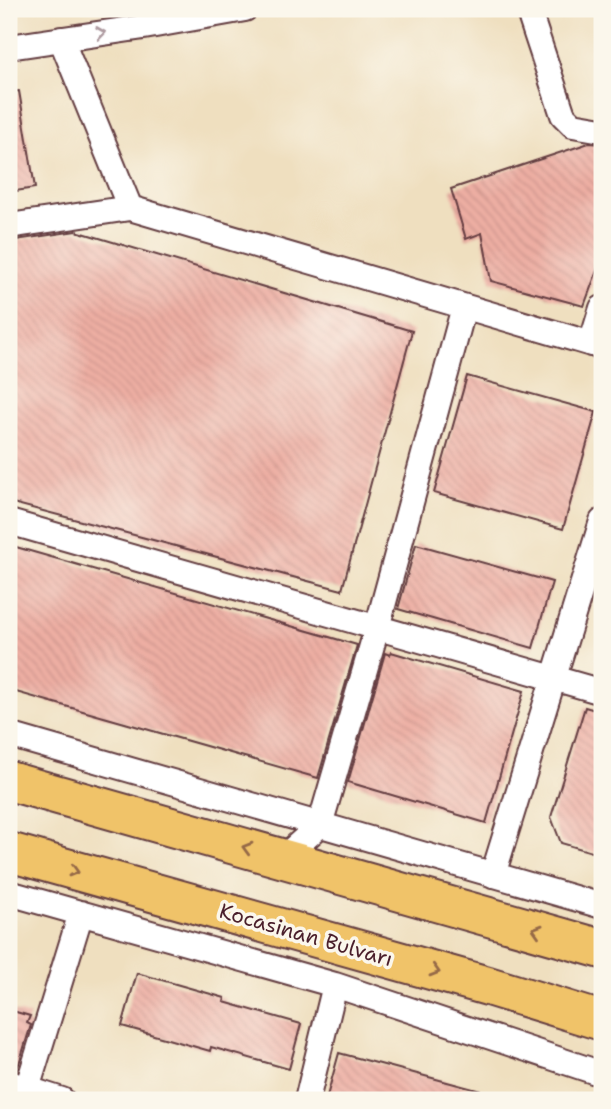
<svg xmlns="http://www.w3.org/2000/svg" width="611" height="1109" viewBox="0 0 611 1109" font-family="'Shantell Sans',sans-serif">
<defs>
<pattern id="building-back-hatch" width="6" height="6" patternUnits="userSpaceOnUse" patternTransform="scale(1.75)"><rect width="6" height="6" fill="#edaea3"/><path d="M-1 5l2 2M0 0l6 6M5-1l2 2" fill="none" stroke="#cd958c"/></pattern>
</defs>
<rect width="100%" height="100%" fill="#fbf7ec"/>
<filter id="ink" filterUnits="userSpaceOnUse"><feTurbulence type="fractalNoise" baseFrequency=".0143" numOctaves="2"/><feDisplacementMap in="SourceGraphic" scale="14" xChannelSelector="R" yChannelSelector="G"/><feConvolveMatrix kernelMatrix="1 2 1 2 8 2 1 2 1" color-interpolation-filters="sRGB"/></filter>
<filter id="wash" filterUnits="userSpaceOnUse"><feTurbulence type="fractalNoise" baseFrequency=".00686" numOctaves="4" result="noise"/><feDisplacementMap in="SourceGraphic" scale="28" xChannelSelector="R" yChannelSelector="G"/><feGaussianBlur stdDeviation="1.57" result="paint"/><feColorMatrix in="noise" values="0 0 0 0 0 0 0 0 0 0 0 0 0 0 0 0 0 1.4 0 .05"/><feComposite in="paint" operator="in"/></filter>
<g filter="url(#wash)">
<rect width="100%" height="100%" fill="#efdfbf"/>
<g id="blocks">
<path fill="url(#building-back-hatch)" d="M 19,91 L 35,188 L 9,192 L 9,92 Z
M 589,143 L 602,144 L 602,257 L 584,306 L 491,281 L 482,233 L 466,239 L 451,189 Z
M 76,231 L 412,331 L 342,590 L 9,502 L 9,241 Z
M 467,376 L 596,412 L 563,529 L 434,493 Z
M 416,544 L 552,582 L 533,648 L 398,609 Z
M 9,545 L 357,645 L 318,778 L 9,690 Z
M 391,652 L 524,691 L 486,823 L 348,782 L 385,653 L 390,655 Z
M 585,707 L 602,712 L 602,855 L 561,843 L 551,817 Z
M 137,973 L 225,998 L 224,1002 L 301,1024 L 289,1069 L 211,1047 L 210,1051 L 122,1026 Z
M 9,1010 L 30,1016 L 27,1023 L 31,1025 L 17,1070 L 9,1069 Z
M 339,1053 L 492,1094 L 491,1100 L 326,1100 Z"/>
</g>
</g>
<g filter="url(#ink)">
<use href="#blocks" fill-opacity="0" stroke="#633c41" stroke-width="2"/>
<g fill="none" stroke-linecap="round" stroke-linejoin="round">
<defs>
<path id="street" d="M 528,9 L 563,115 L 573,125 L 602,130
M 61,39 L 130,208
M 9,47 L 144,27 L 245,9
M 9,226 L 130,208 L 602,347
M 591,344 L 602,308
M 9,522 L 602,692
M 9,735 L 602,906
M 283,858 L 320,825 L 377,628 L 464,307
M 493,875 L 602,521
M 9,893 L 335,985 L 602,1074
M 9,1083 L 62,1100
M 27,1089 L 81,913
M 307,1100 L 335,985"/>
<path id="highway" d="M 9,781 L 602,949
M 9,852 L 488,986 L 602,1021"/>
</defs>
<use href="#street" stroke="#633c41" stroke-width="28"/>
<use href="#highway" stroke="#633c41" stroke-width="42"/>
<use href="#street" stroke="#fff" stroke-width="24"/>
<use href="#highway" stroke="#f0c369" stroke-width="38"/>
</g>
<defs><path id="oneway-chevron" d="M-2-3.5L2.5 0L-2 3.5" fill="none" stroke-width="1.6" stroke-linecap="round" stroke-linejoin="round" transform="scale(1.75)"/></defs>
<use stroke="#ae9aa0" href="#oneway-chevron" transform="translate(101 33) rotate(-8)"/>
<g stroke="#956947">
<use href="#oneway-chevron" transform="translate(247 848) rotate(-164)"/>
<use href="#oneway-chevron" transform="translate(74 871) rotate(16)"/>
<use href="#oneway-chevron" transform="translate(537 930) rotate(-163)"/>
<use href="#oneway-chevron" transform="translate(435 971) rotate(16)"/>
</g>
</g>
<g text-anchor="middle" dominant-baseline="central" stroke-width="7" stroke-linejoin="round" paint-order="stroke">
<g font-size="21" fill="#4a1f2b" stroke="#fbf7ec">
<text transform="translate(306 935) rotate(16)">Kocasinan Bulvarı</text>
</g>
</g>
<rect width="611" height="1109" fill="none" stroke="#fbf7ec" stroke-width="35"/>
</svg>
